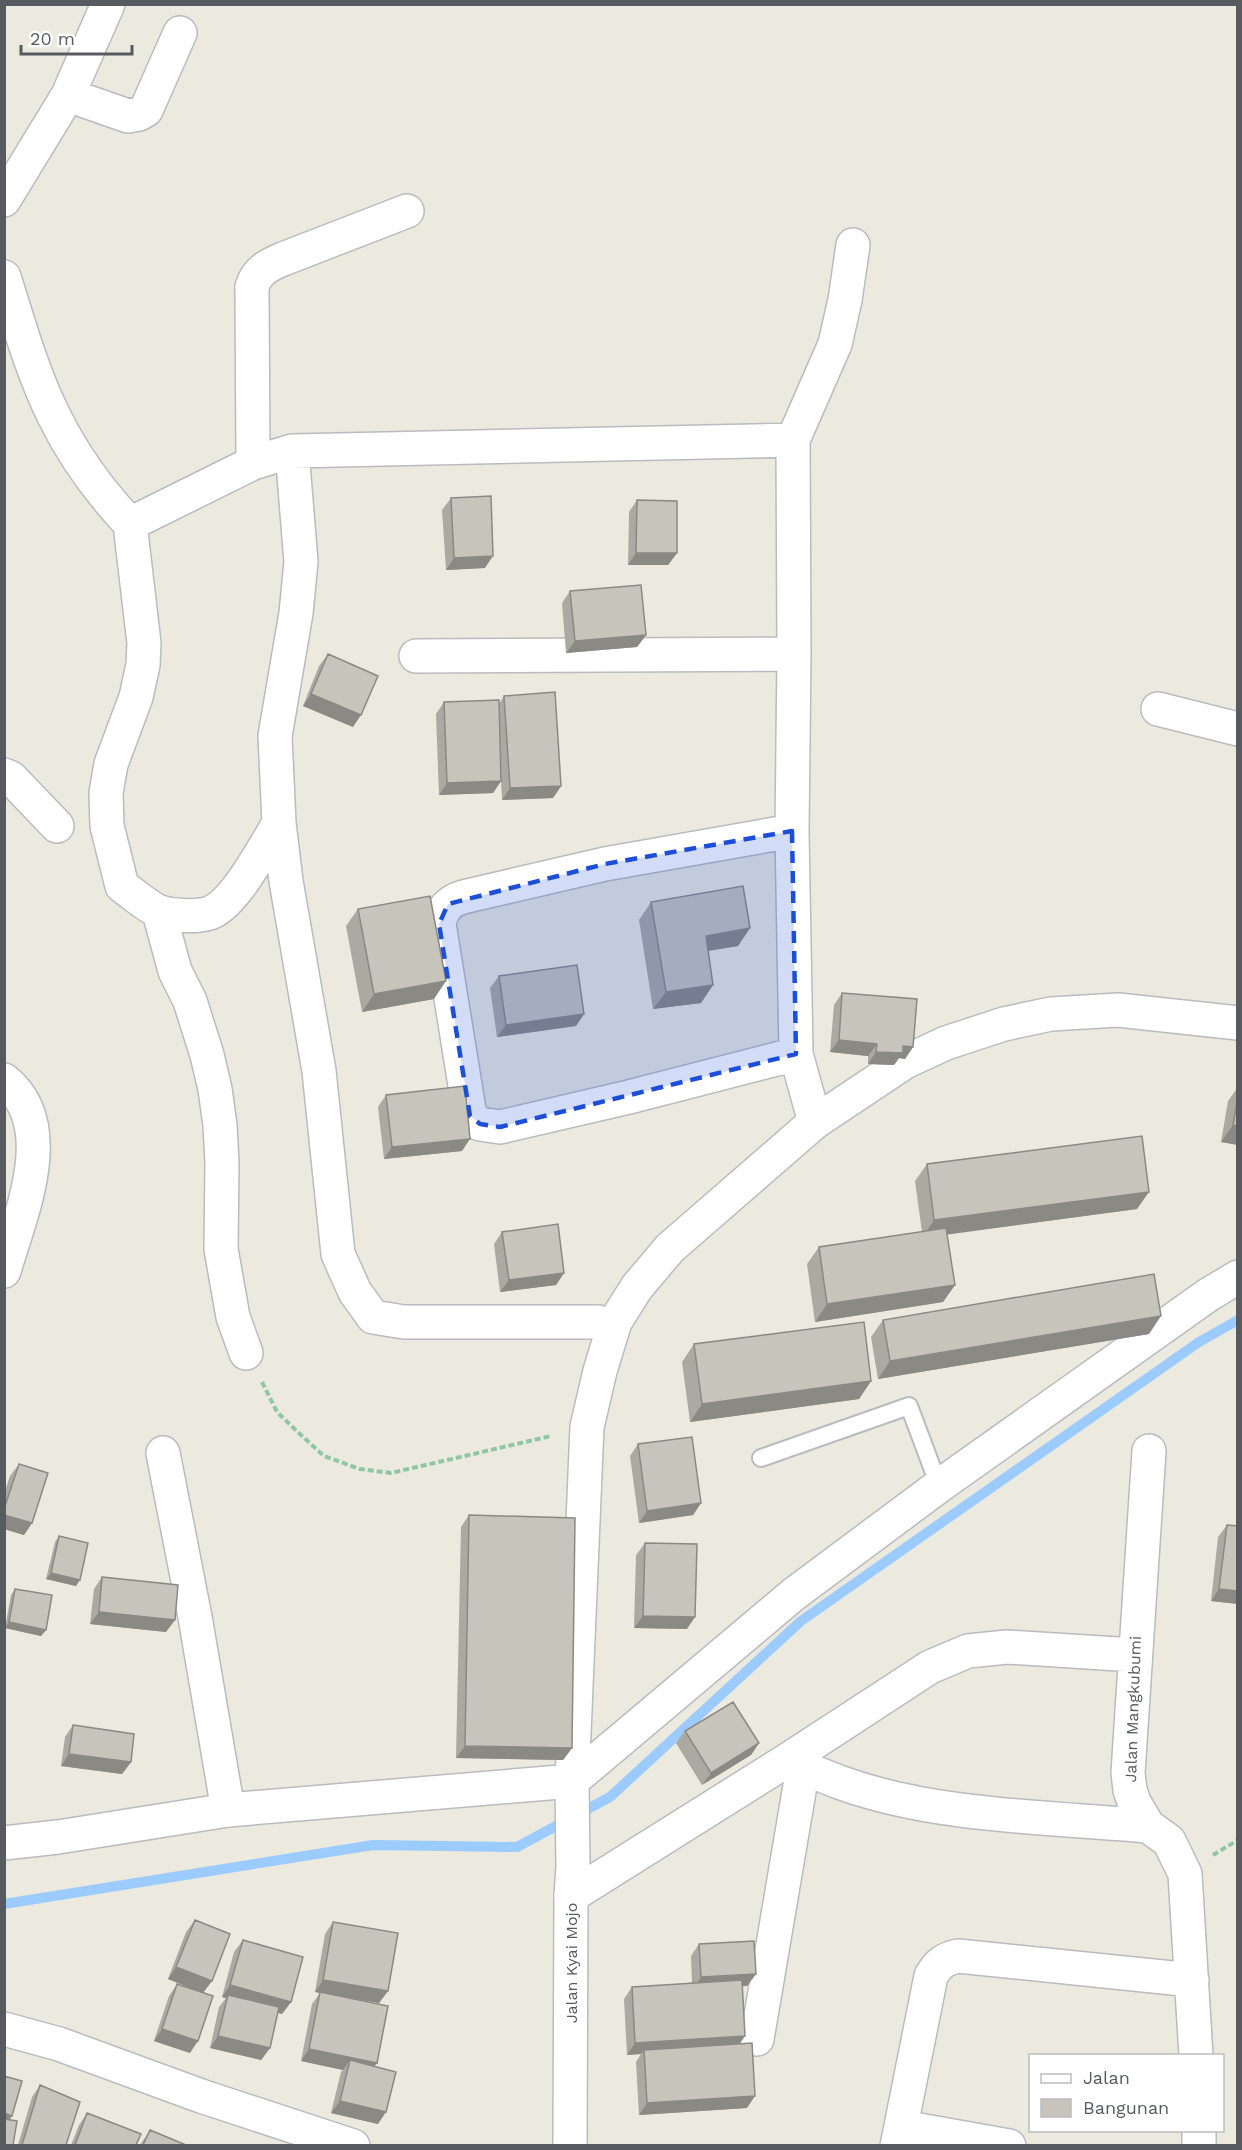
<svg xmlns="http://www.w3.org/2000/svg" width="1242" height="2150" viewBox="0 0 1242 2150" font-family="'Work Sans',sans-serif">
<rect width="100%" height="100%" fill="#eceade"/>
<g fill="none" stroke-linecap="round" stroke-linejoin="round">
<path stroke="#9bcbff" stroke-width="10" d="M 4,1904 L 373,1845 L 517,1847 L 610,1797 L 801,1621 L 1199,1342 L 1238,1320"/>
<defs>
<path id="service" d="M 761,1458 L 909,1406 L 939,1486"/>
<path id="minor" d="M 68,95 L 108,4
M 4,200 L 68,95 L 128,116 L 139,114 L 146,110 L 180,33
M 4,277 C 19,324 32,372 54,416 C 73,455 100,492 130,524 L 253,463 L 292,451 L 793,440 L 794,654 L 792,831 L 796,1054 L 815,1122
M 793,440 L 835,344 L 845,300 L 853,245
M 292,451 L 301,562 L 296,613 L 275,736 L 279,823 L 286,881 L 319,1071 L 338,1254 L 355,1292 L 373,1317 L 404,1322 L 598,1322
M 253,463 L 252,287 C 257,270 269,265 283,259 L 407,211
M 130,524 L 144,643 L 143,665 L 136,697 L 111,764 L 106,793 L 107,826 L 122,886 C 132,893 149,908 160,912 C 172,916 203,918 214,911 C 237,899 265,846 279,823
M 416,656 L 794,654
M 1158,709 L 1238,729
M 4,775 L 11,778 L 57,826
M 792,831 L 605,864 L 463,897 C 449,901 441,910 439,924 L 470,1116 L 480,1124 L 500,1127 L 629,1097 L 796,1054
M 159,912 L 175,971 L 190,1001 L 207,1055 L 215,1089 L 220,1125 L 222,1163 L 221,1249 L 233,1317 L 246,1353
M 4,1080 C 61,1125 20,1215 4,1271
M 1149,1451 L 1128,1773 L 1130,1790 L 1134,1802 L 1148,1826 L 1169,1841 L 1185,1874 L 1196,2056
M 163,1453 L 195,1617 L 228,1810
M 789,1759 C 805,1770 822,1775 839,1782 C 934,1817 1048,1817 1148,1826
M 572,1781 L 794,1594 L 939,1486 L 1208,1295 L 1238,1277
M 571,1896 L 789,1759 L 930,1667 L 968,1651 L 1007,1647 L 1134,1655
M 4,2029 L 59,2044 L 201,2096 L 353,2146
M 757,2039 L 803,1768
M 902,2127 L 1009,2146
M 1199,2130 L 1199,2146
M 897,2146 L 931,1976 C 938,1964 944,1959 958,1956 L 1192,1980"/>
<path id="tertiary" d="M 4,1843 L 58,1837 L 228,1810 L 572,1781
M 570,2146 L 571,1896 L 573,1867 L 572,1781 L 587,1427 L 600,1371 L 615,1322 L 637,1287 L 670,1248 L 815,1122 L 905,1062 L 946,1043 L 1004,1024 L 1051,1014 L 1118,1010 L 1238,1023"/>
</defs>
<use href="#service" stroke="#b9bbc1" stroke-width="20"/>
<use href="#minor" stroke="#b9bbc1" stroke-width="36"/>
<use href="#tertiary" stroke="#b9bbc1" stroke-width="36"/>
<path stroke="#91c6a5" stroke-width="4" stroke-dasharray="6 3" stroke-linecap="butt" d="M 262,1382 L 277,1412 L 302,1436 L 324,1456 L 360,1469 L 391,1473 L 551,1436
M 1213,1855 L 1238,1840"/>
<use href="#service" stroke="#fff" stroke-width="16"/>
<use href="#minor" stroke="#fff" stroke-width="33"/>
<use href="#tertiary" stroke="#fff" stroke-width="33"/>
</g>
<path fill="#aba9a1" d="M 451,498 L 485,568 L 446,570 L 442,510 Z
M 637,500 L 677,553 L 668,565 L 628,565 L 629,512 Z
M 570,591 L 646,635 L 637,647 L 566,653 L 562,603 Z
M 328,654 L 353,727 L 303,706 L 319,666 Z
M 504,696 L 561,786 L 553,798 L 502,800 L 501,781 L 493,793 L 439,795 L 436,714 L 444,702 L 499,704 Z
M 651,902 L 750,928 L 738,946 L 708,951 L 713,985 L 701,1003 L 653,1009 L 639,920 Z
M 358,909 L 434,999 L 362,1012 L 346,926 Z
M 499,976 L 584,1014 L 576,1026 L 497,1037 L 490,988 Z
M 842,993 L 913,1047 L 905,1059 L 899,1058 L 894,1065 L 868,1064 L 868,1056 L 830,1052 L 834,1005 Z
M 1238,1087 L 1238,1145 L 1221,1142 L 1228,1101 Z
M 386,1095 L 462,1151 L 384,1159 L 378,1107 Z
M 927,1164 L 1137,1209 L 947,1234 L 955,1285 L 943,1302 L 815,1322 L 807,1264 L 819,1247 L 922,1232 L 915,1181 Z
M 502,1232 L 564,1273 L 556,1285 L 500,1292 L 494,1244 Z
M 883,1320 L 1149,1334 L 878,1379 L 871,1337 Z
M 694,1344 L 871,1381 L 859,1399 L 690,1422 L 682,1362 Z
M 638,1444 L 701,1503 L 693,1515 L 639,1523 L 630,1456 Z
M 19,1464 L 32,1523 L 24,1535 L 4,1529 L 4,1494 L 10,1476 Z
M 469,1515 L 572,1748 L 563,1760 L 456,1758 L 461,1527 Z
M 1227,1525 L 1238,1526 L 1238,1604 L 1211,1601 L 1218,1537 Z
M 59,1536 L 76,1586 L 46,1579 L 55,1542 Z
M 645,1543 L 687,1629 L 634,1628 L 636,1555 Z
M 102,1577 L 166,1632 L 90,1624 L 94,1589 Z
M 15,1589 L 46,1630 L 41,1636 L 5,1628 L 11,1595 Z
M 73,1725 L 131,1762 L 122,1774 L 61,1766 L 65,1737 Z
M 685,1731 L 759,1743 L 751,1755 L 702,1785 L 676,1743 Z
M 195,1920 L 203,1993 L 190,2053 L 154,2041 L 169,1996 L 177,1984 L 201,1992 L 168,1979 L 186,1932 Z
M 333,1922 L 388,1991 L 379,2003 L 331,1994 L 377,2063 L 374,2066 L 378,2124 L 331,2113 L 341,2072 L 343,2070 L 301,2061 L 312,2004 L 320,1993 L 315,1992 L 325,1934 Z
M 243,1940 L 291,2002 L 282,2014 L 278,2013 L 270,2048 L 261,2060 L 210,2048 L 219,2007 L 226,1998 L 222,1997 L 234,1952 Z
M 699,1944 L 756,1974 L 747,1986 L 742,1986 L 739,2044 L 747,2108 L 639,2115 L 636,2062 L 641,2054 L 627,2055 L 624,1999 L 632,1987 L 692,1983 L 691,1956 Z
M 40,2085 L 66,2145 L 18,2145 L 32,2097 Z
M 87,2113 L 136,2145 L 71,2145 L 79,2125 Z
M 150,2130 L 186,2145 L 140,2145 Z"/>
<path fill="#8b8983" d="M 636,553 L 677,553 L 668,565 L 628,565 Z
M 493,556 L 485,568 L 446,570 L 454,558 Z
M 646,635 L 637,647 L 566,653 L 575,641 Z
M 311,694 L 361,715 L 353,727 L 303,706 Z
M 501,781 L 493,793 L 439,795 L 447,783 Z
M 561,786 L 553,798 L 502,800 L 510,788 Z
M 750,928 L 738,946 L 694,953 L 706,936 Z
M 446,981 L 434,999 L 362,1012 L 374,994 Z
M 713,985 L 701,1003 L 653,1009 L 666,992 Z
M 584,1014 L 576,1026 L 497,1037 L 506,1025 Z
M 839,1040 L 877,1044 L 868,1056 L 830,1052 Z
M 903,1046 L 913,1047 L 905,1059 L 899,1058 L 894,1065 L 868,1064 L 876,1052 Z
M 1233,1125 L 1238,1126 L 1238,1145 L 1221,1142 Z
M 470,1139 L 462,1151 L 384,1159 L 392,1147 Z
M 1149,1192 L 1137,1209 L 922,1238 L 934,1220 Z
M 564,1273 L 556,1285 L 500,1292 L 509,1280 Z
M 955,1285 L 943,1302 L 815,1322 L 827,1304 Z
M 1161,1316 L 1149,1334 L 878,1379 L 890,1361 Z
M 871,1381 L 859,1399 L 690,1422 L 702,1404 Z
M 701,1503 L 693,1515 L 639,1523 L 647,1511 Z
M 4,1515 L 32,1523 L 24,1535 L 4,1529 Z
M 51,1573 L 80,1580 L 76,1586 L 46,1579 Z
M 1219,1589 L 1238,1591 L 1238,1604 L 1211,1601 Z
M 99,1612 L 175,1620 L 166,1632 L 90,1624 Z
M 643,1616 L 695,1617 L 687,1629 L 634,1628 Z
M 9,1622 L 46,1630 L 41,1636 L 5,1628 Z
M 759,1743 L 751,1755 L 702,1785 L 711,1773 Z
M 465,1746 L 572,1748 L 563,1760 L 456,1758 Z
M 69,1754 L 131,1762 L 122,1774 L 61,1766 Z
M 176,1967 L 212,1981 L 203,1993 L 168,1979 Z
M 756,1974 L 747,1986 L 693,1989 L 701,1977 Z
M 323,1980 L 388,1991 L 379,2003 L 315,1992 Z
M 230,1985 L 291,2002 L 282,2014 L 227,1998 L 228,1995 L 226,1998 L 222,1997 Z
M 162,2029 L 198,2041 L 190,2053 L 154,2041 Z
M 218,2036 L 270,2048 L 261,2060 L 210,2048 Z
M 745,2036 L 737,2048 L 644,2050 L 641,2054 L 627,2055 L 635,2043 Z
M 309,2049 L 377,2063 L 368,2075 L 350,2060 L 343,2070 L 301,2061 Z
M 755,2096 L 747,2108 L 639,2115 L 647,2103 Z
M 340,2101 L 386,2112 L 378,2124 L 331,2113 Z
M 4,2113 L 12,2116 L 8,2122 L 4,2121 Z"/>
<path fill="#c7c4bb" stroke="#8b8983" stroke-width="1.5" d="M 491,496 L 493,556 L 454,558 L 451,498 Z
M 637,500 L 677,501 L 677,553 L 636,553 Z
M 641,585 L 646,635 L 575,641 L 570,591 Z
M 328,654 L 378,676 L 361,715 L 311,694 Z
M 555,692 L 561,786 L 510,788 L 504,696 Z
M 499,700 L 501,781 L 447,783 L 444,702 Z
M 743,886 L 750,928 L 706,936 L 713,985 L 666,992 L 651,902 Z
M 430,896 L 446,981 L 374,994 L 358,909 Z
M 577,965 L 584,1014 L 506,1025 L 499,976 Z
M 842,993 L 917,999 L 913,1047 L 903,1046 L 903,1053 L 876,1052 L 877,1044 L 839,1040 Z
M 465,1086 L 470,1139 L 392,1147 L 386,1095 Z
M 1238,1098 L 1238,1126 L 1233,1125 Z
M 1142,1136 L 1149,1192 L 934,1220 L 927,1164 Z
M 558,1224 L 564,1273 L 509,1280 L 502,1232 Z
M 946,1228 L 955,1285 L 827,1304 L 819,1247 Z
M 1154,1274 L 1161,1316 L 890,1361 L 883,1320 Z
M 864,1322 L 871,1381 L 702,1404 L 694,1344 Z
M 692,1437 L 701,1503 L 647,1511 L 638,1444 Z
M 19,1464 L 48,1473 L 32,1523 L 4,1515 L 4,1509 Z
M 469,1515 L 575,1518 L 572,1748 L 465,1746 Z
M 1227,1525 L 1238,1526 L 1238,1591 L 1219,1589 Z
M 59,1536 L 88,1543 L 80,1580 L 51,1573 Z
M 645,1543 L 697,1544 L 695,1617 L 643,1616 Z
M 102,1577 L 178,1585 L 175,1620 L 99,1612 Z
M 15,1589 L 52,1595 L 46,1630 L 9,1622 Z
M 733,1702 L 759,1743 L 711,1773 L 685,1731 Z
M 73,1725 L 134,1734 L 131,1762 L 69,1754 Z
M 195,1920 L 230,1934 L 212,1981 L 176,1967 Z
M 333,1922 L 398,1933 L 388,1991 L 323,1980 Z
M 243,1940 L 303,1957 L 291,2002 L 230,1985 Z
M 754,1941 L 756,1974 L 701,1977 L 699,1944 Z
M 742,1980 L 745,2036 L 635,2043 L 632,1987 Z
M 177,1984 L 213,1996 L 198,2041 L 162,2029 Z
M 320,1992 L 388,2006 L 377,2063 L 309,2049 Z
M 228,1995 L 279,2007 L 270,2048 L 218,2036 Z
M 752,2043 L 755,2096 L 647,2103 L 644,2050 Z
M 350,2060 L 396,2072 L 386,2112 L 340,2101 Z
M 4,2076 L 22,2081 L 12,2116 L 4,2113 Z
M 40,2085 L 80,2102 L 66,2145 L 22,2145 Z
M 87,2113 L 141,2134 L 136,2145 L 75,2145 Z
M 4,2119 L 17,2121 L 13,2145 L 4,2145 Z
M 150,2130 L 186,2145 L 143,2145 Z"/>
<path fill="#1d4ed8" fill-opacity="0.2" stroke="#1d4ed8" stroke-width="4.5" stroke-dasharray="12 8" stroke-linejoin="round" d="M 792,831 L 796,1054 L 500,1127 L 480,1124 L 470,1116 L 439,924 L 448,904 L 605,864 Z"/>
<g text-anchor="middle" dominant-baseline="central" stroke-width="5" stroke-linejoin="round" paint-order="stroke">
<g font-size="16" fill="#575b60" stroke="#fff">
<text transform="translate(1133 1709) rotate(-88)">Jalan Mangkubumi</text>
<text transform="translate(571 1963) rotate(-90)">Jalan Kyai Mojo</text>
</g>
</g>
<rect width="1242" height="2150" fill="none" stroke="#575b60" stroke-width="12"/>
<rect x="1029" y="2054" width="195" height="78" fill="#ffffff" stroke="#bcbdbf" stroke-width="1.5"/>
<rect x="1041" y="2074" width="30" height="9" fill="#ffffff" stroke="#bcbdbf" stroke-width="1.5"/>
<text x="1083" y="2084" font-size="18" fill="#575b60">Jalan</text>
<rect x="1041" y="2099" width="30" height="18" fill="#c7c4bb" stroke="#bcbdbf" stroke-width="1.5"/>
<text x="1083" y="2114" font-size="18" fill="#575b60">Bangunan</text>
<path d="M21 45v9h111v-9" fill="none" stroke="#575b60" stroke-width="3"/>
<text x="30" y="45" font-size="18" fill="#575b60" stroke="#ffffff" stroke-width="4.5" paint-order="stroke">20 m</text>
</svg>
